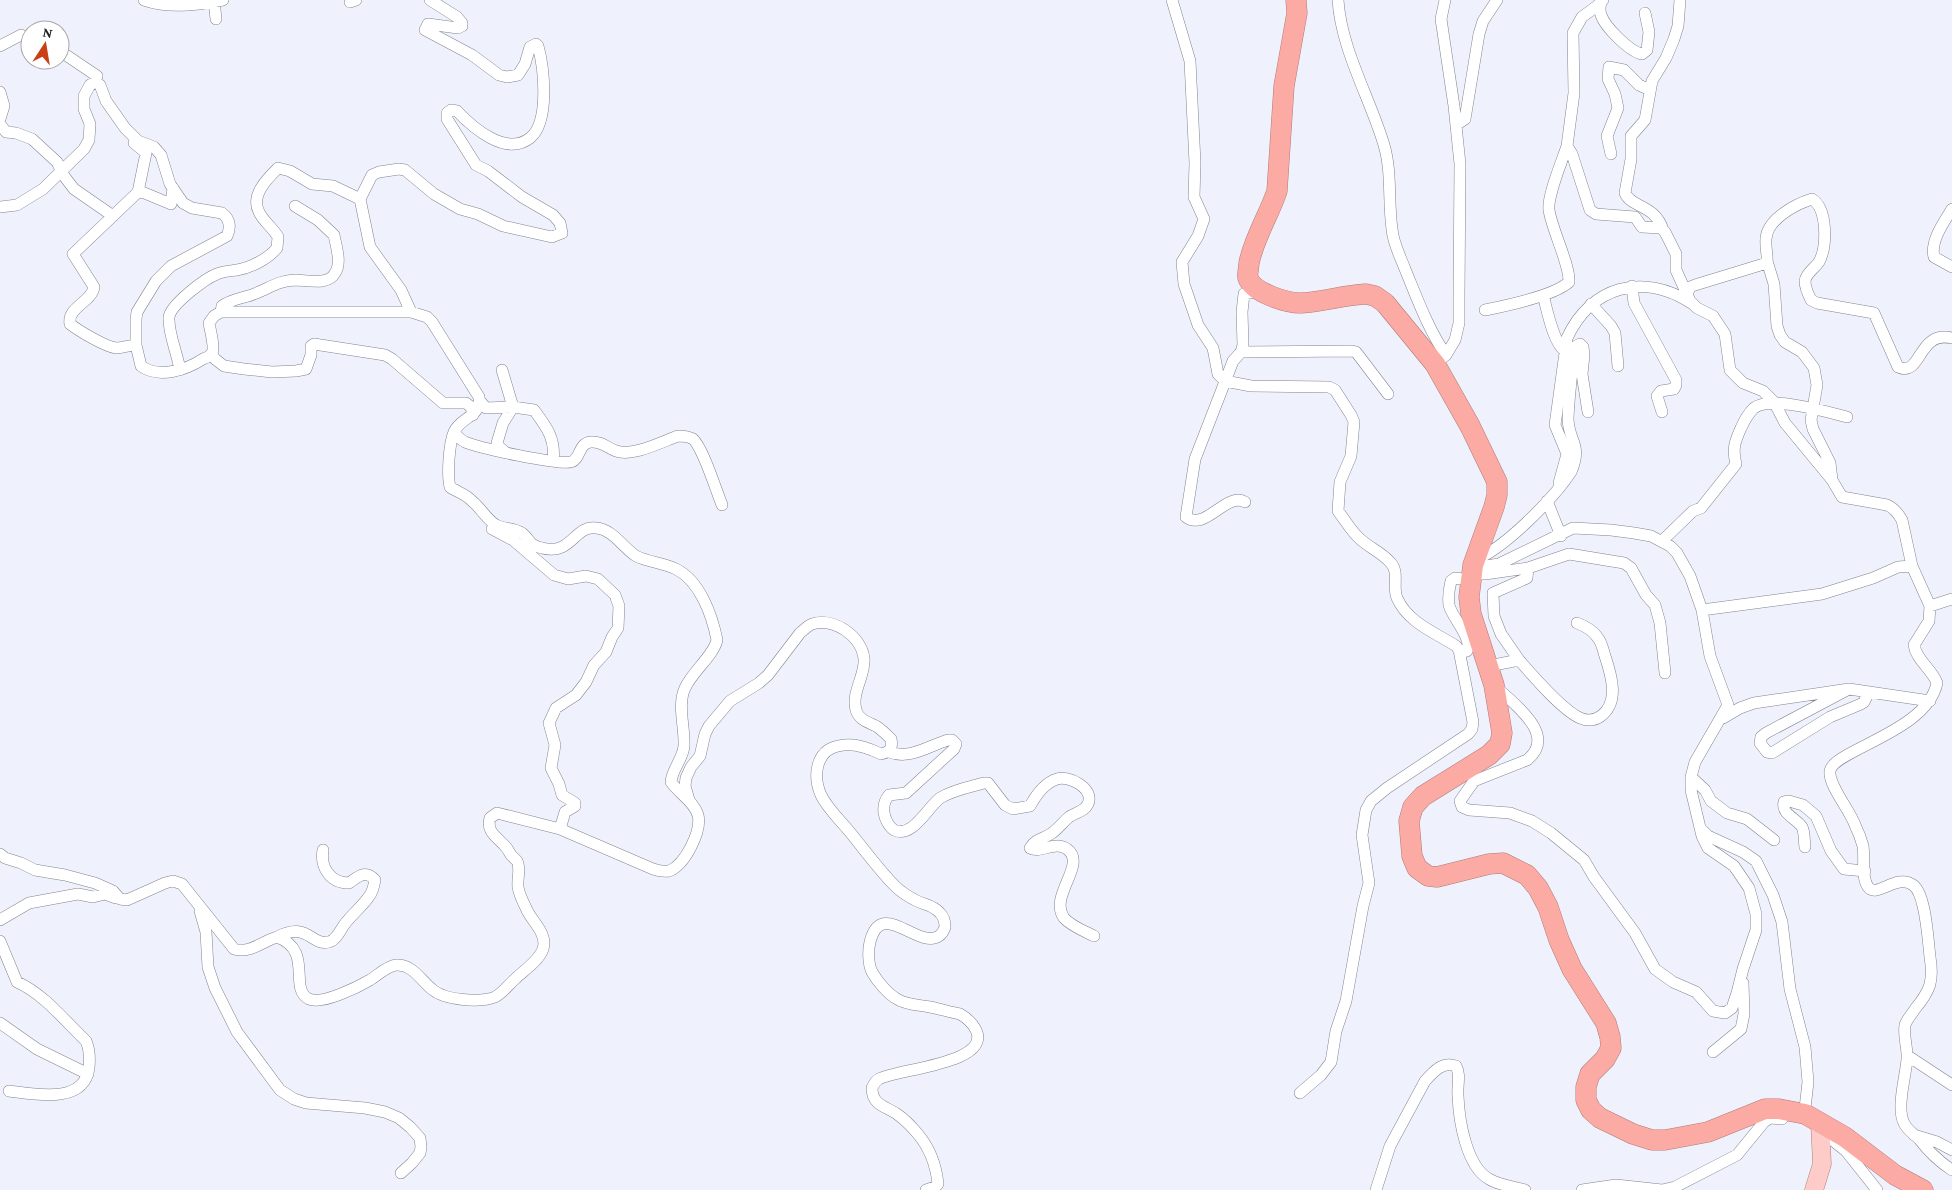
<svg xmlns="http://www.w3.org/2000/svg" width="1952" height="1190" viewBox="0 0 1952 1190" font-family="'Crimson Pro',serif">
<rect width="100%" height="100%" fill="#eff2fd"/>
<g fill="none" stroke-linecap="round" stroke-linejoin="round">
<defs>
<path id="street" d="M 144,0 C 169,9 197,5 223,0
M 214,0 L 216,19
M 1172,0 L 1190,61 L 1195,163 L 1194,197 L 1204,219 L 1198,236 L 1182,262 L 1184,284 L 1198,325 L 1213,348 L 1218,374 L 1225,381 L 1251,386 L 1329,387 L 1335,390 L 1351,415 L 1354,422 L 1351,456 L 1340,482 L 1338,511 C 1345,520 1351,531 1359,538 C 1368,547 1381,552 1390,562 C 1400,572 1392,586 1397,598 C 1408,623 1436,633 1456,646 L 1459,650 L 1473,722 L 1472,729 L 1468,734 L 1387,788 L 1371,801 L 1366,810 L 1362,835 L 1369,883 L 1363,906 L 1346,1001 L 1336,1031 L 1331,1062 L 1321,1075 L 1300,1093
M 1338,0 C 1341,49 1370,98 1384,145 C 1392,172 1388,201 1392,229 C 1393,243 1400,256 1405,269 C 1417,298 1428,329 1446,355
M 1603,0 L 1597,6 L 1582,17 L 1573,33 L 1574,93 L 1567,146 L 1572,154 L 1590,210 L 1596,214 L 1635,217 L 1642,227 L 1661,228 L 1665,232 L 1676,254 L 1676,270 L 1690,301 L 1697,308 L 1713,316 L 1725,334 L 1730,370 L 1743,383 L 1763,391 L 1774,402 L 1785,423 L 1832,480 L 1842,497 L 1887,505 C 1894,508 1898,513 1902,520 L 1912,566 L 1930,606 L 1929,621 L 1914,645 C 1916,660 1932,669 1937,683 C 1927,732 1833,750 1830,771 C 1828,785 1850,810 1855,825 C 1858,831 1861,839 1863,846 C 1865,858 1861,877 1868,887 C 1877,899 1896,873 1913,885 C 1926,894 1928,941 1930,957 C 1934,981 1930,991 1915,1009 C 1912,1014 1907,1019 1905,1025 C 1903,1037 1908,1048 1907,1059 C 1906,1075 1896,1108 1904,1123 C 1907,1130 1914,1134 1919,1139 C 1929,1152 1938,1161 1952,1170
M 350,2 L 356,0
M 1601,2 C 1600,7 1599,10 1601,15 C 1605,27 1630,52 1642,54 L 1647,50 L 1649,32 L 1645,13
M 0,46 L 21,35 L 30,39
M 60,51 L 97,76 L 95,82
M 0,92 L 4,106 L 0,119
M 0,124 L 6,132 L 16,133 L 32,139 L 57,162 L 64,176 L 74,189 L 113,216
M 1456,125 L 1465,119 L 1479,34 L 1483,21 L 1497,0
M 134,143 L 146,153 L 138,192
M 1611,154 L 1607,136 L 1618,108 L 1615,94 L 1608,79 L 1609,67 L 1624,70 L 1639,85 L 1650,90
M 0,207 L 17,205 L 43,189 L 84,149 L 89,140 L 90,124 L 84,109 L 84,96 L 90,85 L 95,82 L 100,85 L 106,101 L 125,128 L 138,141 L 154,147 L 161,155 L 170,184 L 183,203 L 192,208 L 222,213 C 230,219 231,227 227,236 L 171,266 L 156,281 L 137,312 L 136,319 L 136,345 L 141,366 C 159,379 186,370 203,359 C 206,358 210,356 212,353 C 215,348 210,329 209,323 L 214,316 L 221,312 L 411,312 L 427,317 L 432,322 L 479,397 C 482,417 460,417 454,432 C 449,444 447,474 450,487 C 457,492 466,494 472,501 C 481,508 486,519 496,525 C 504,529 514,528 522,533 C 531,540 528,545 542,548 C 572,556 574,525 596,528 C 613,529 623,548 636,556 C 648,562 664,563 676,569 C 700,581 712,615 717,640 C 714,655 692,672 685,688 C 677,705 685,727 684,746 C 683,759 672,769 671,782 C 679,794 694,801 698,815 C 702,831 685,865 669,871 C 663,872 659,871 653,869 L 560,829 L 497,813 L 490,818 C 486,832 497,837 505,846 C 508,849 509,852 511,855 C 513,857 515,859 517,861 C 521,868 517,879 518,887 C 519,894 523,902 526,908 C 531,921 548,933 543,949 C 539,961 523,971 515,979 C 508,985 503,993 495,997 C 480,1003 445,1000 433,990 C 421,981 413,964 396,965 C 387,966 378,975 370,980 C 358,987 322,1005 309,999 C 288,989 314,950 277,937 C 263,941 250,954 234,949 L 182,884 L 173,881 L 165,883 L 127,900 L 120,899 L 113,891 L 95,883 L 65,875 L 35,870 L 21,863 L 5,858 L 0,854
M 1952,209 C 1944,222 1930,241 1934,257 L 1952,267
M 1663,230 C 1655,204 1631,208 1625,193 L 1631,159 L 1631,136 L 1645,120 L 1652,81 L 1666,58 L 1674,39 L 1678,26 L 1680,0
M 1767,261 L 1774,284 L 1777,326 L 1780,335 L 1785,342 L 1802,352 L 1814,368 L 1817,385 L 1811,420 L 1813,429 L 1830,463 L 1832,480
M 1632,286 L 1634,303 L 1676,380 L 1676,385 L 1674,389 L 1661,391 L 1657,396 L 1662,412
M 1687,294 L 1690,287 L 1695,285 L 1767,263 C 1768,255 1765,247 1766,239 C 1767,219 1796,204 1812,199 C 1828,209 1827,247 1819,262 C 1815,268 1806,273 1805,281 C 1805,287 1808,294 1811,300 L 1817,303 L 1874,313 L 1898,367 C 1922,378 1917,330 1952,338
M 1543,295 C 1547,309 1553,343 1565,351
M 1591,304 L 1611,326 L 1615,333 L 1618,366
M 1485,310 C 1505,306 1554,296 1569,282 C 1570,265 1552,230 1549,210 C 1547,197 1562,161 1567,146
M 221,312 L 222,306 C 231,299 244,298 254,294 C 270,288 277,281 295,280 C 307,280 328,286 335,273 C 342,263 336,246 334,235 L 318,220 L 295,206
M 411,312 L 401,290 L 370,247 L 360,199 L 372,175 L 379,172 L 399,169 L 405,170 L 434,194 L 460,209 L 478,214 L 503,226 L 552,237 L 562,233 L 560,223 L 553,215 L 522,197 L 488,171 L 476,165 L 447,119 L 447,113 L 451,110 L 457,111 C 472,127 506,157 530,138 C 550,122 544,68 538,46 L 536,44 L 530,47 L 525,64 L 518,75 L 507,77 L 499,75 L 472,55 L 425,30 L 428,24 L 458,28 L 462,26 L 462,23 L 457,17 L 430,0
M 136,345 C 129,345 123,348 116,348 C 106,347 79,331 70,324 C 67,307 92,302 94,287 L 73,254 L 137,193 L 142,192 L 171,204 L 173,188
M 1241,352 L 1243,345 L 1242,312 L 1244,294 L 1259,291
M 212,354 L 215,359 L 224,366 L 244,369 L 272,372 L 296,371 L 306,369 L 311,355 L 311,346 L 314,344 L 385,355 L 392,359 L 443,403 L 466,403 L 471,407 L 473,415
M 1442,358 L 1446,355 L 1455,340 L 1459,323 L 1459,296 L 1460,164 L 1454,106 L 1441,19 L 1445,0
M 180,370 C 177,352 168,333 169,317 C 171,304 206,278 217,274 C 224,271 230,271 237,270 C 250,268 268,259 277,248 L 278,237 C 273,228 263,221 259,212 C 250,195 268,178 278,168 L 290,171 L 312,184 L 333,186 L 360,199
M 502,370 L 513,407 L 503,423 L 497,443 L 498,446 L 504,451
M 480,401 L 486,408 L 513,407 L 534,410 C 546,426 556,439 553,461
M 454,432 C 457,436 461,440 465,442 C 479,448 558,465 571,462 C 581,459 578,443 591,442 C 602,441 607,448 616,451 C 633,457 661,442 678,436 C 683,436 688,436 693,439 C 703,448 716,490 722,505
M 1559,483 L 1567,454 L 1555,425 L 1567,338 C 1591,286 1643,272 1691,303
M 1547,501 L 1561,536
M 1245,502 C 1227,491 1205,532 1186,517 L 1195,459 L 1233,361 L 1241,352 L 1352,351 L 1356,352 L 1388,394
M 492,529 L 513,540 L 554,575 L 568,579 L 586,576 L 598,579 L 615,595 L 619,606 L 618,628 L 612,637 L 606,652 L 594,665 L 586,682 L 576,695 L 556,708 L 549,723 L 555,745 L 551,768 L 559,784 L 562,795 L 575,803 L 575,806 L 565,812 L 560,829
M 1662,541 L 1693,511 L 1701,508 L 1736,464 C 1732,449 1735,441 1741,428 C 1744,421 1749,413 1754,408 C 1770,395 1828,412 1847,417
M 1475,560 C 1505,548 1553,499 1571,472 C 1583,444 1568,441 1568,418 C 1569,396 1572,373 1574,351 L 1576,346 L 1580,344 L 1583,347 L 1584,355 L 1582,374 L 1588,412
M 1473,565 L 1486,566 L 1499,564 L 1573,528 L 1611,530 L 1634,533 L 1651,536 L 1670,546 L 1677,553 L 1690,576 L 1702,610 L 1710,656 L 1728,705 L 1695,762 L 1691,777 L 1691,790 L 1702,836 L 1708,848 L 1734,866 L 1749,888 L 1756,914 L 1756,930 L 1743,969 L 1737,993 L 1732,1008 L 1725,1013 L 1713,1011 L 1696,992 L 1673,982 L 1655,969 L 1635,933 L 1594,877 L 1584,860 L 1551,833 L 1532,821 L 1510,813 L 1469,810 L 1462,807 L 1460,801 L 1474,781 L 1527,760 C 1558,735 1514,704 1496,687
M 1472,574 L 1485,574 L 1528,568 L 1569,554 L 1624,563 L 1631,568 L 1646,595 L 1655,605 L 1660,623 L 1665,673
M 1930,606 L 1952,599
M 1702,610 L 1822,594 L 1873,578 L 1898,567 L 1912,566
M 1459,650 L 1463,652 L 1467,651 C 1473,638 1452,618 1449,605 C 1448,597 1449,589 1451,581 L 1455,578 L 1463,579 L 1470,586
M 1519,660 L 1501,634 L 1494,616 L 1493,593 L 1527,578 L 1528,568
M 1489,666 L 1519,660 C 1533,676 1562,710 1580,718 C 1587,721 1594,721 1601,716 C 1620,702 1611,674 1605,656 C 1603,650 1602,643 1598,638 C 1593,630 1585,626 1577,623
M 1849,689 L 1766,733 L 1761,737 L 1760,743 L 1767,752 L 1772,753 L 1830,717 L 1861,704 L 1864,702 L 1869,692
M 1723,718 L 1740,708 L 1754,703 L 1849,689 L 1930,701
M 889,752 C 910,760 928,746 948,740 L 952,740 L 956,744 L 954,749 L 906,793 L 889,795 C 884,801 883,806 884,813 C 885,819 889,827 894,830 C 912,839 928,807 940,798 C 953,790 969,787 984,783 L 988,783 L 1005,805 L 1013,809 L 1030,806 C 1036,795 1044,783 1057,779 C 1068,775 1095,788 1088,804 C 1084,812 1076,812 1069,817 C 1063,822 1059,828 1052,833 C 1044,839 1036,838 1030,848 C 1040,854 1055,840 1067,849 C 1088,864 1048,896 1064,918 C 1071,926 1084,931 1094,936
M 1691,777 L 1705,790 L 1711,801 L 1727,813 L 1747,819 L 1774,840
M 689,800 L 685,786 L 686,778 L 691,767 L 700,756 L 705,734 L 709,726 L 730,701 L 759,683 L 768,675 L 800,633 C 804,630 807,626 812,624 C 834,617 861,636 864,658 C 866,675 851,692 856,710 C 859,720 868,722 876,726 C 882,730 886,734 891,739 C 893,748 890,752 881,754 C 869,748 852,742 838,746 C 815,751 813,777 821,795 C 827,808 840,820 849,831 C 864,849 878,869 895,886 C 901,892 909,897 917,901 C 925,905 933,905 940,913 C 943,916 945,922 945,927 C 944,930 942,934 939,936 C 918,950 881,897 870,942 C 868,950 868,964 872,972 C 877,981 888,994 897,999 C 906,1005 920,1005 930,1007 C 940,1009 950,1012 960,1014 C 967,1018 972,1022 976,1030 C 992,1064 896,1069 879,1079 C 875,1081 874,1084 872,1088 C 872,1105 885,1106 897,1114 C 904,1119 912,1127 917,1133 C 930,1148 936,1164 938,1184 L 935,1187 L 926,1190
M 1701,829 L 1708,836 L 1743,852 L 1756,861 L 1773,895 L 1782,922 L 1790,989 L 1805,1047 L 1808,1082 L 1804,1117
M 1805,847 C 1804,841 1805,833 1802,827 C 1796,818 1781,814 1784,802 L 1789,801 L 1803,805 L 1816,816 L 1831,851 L 1844,869 L 1865,871
M 200,911 L 206,932 L 208,967 L 215,988 L 237,1032 L 280,1090 L 294,1099 L 306,1103 L 365,1108 L 385,1112 L 399,1118 L 410,1127 L 420,1138 L 421,1147 L 420,1153 L 412,1163 L 401,1173
M 0,920 L 29,903 L 78,894 L 93,897 L 105,894 L 116,898
M 277,937 C 309,921 310,946 329,942 C 336,940 340,931 344,925 C 352,914 363,906 370,895 C 373,891 374,885 375,880 C 365,869 358,877 349,883 C 330,883 320,867 323,850
M 0,941 L 17,982 C 44,994 65,1021 86,1041 C 90,1050 90,1058 89,1068 C 84,1105 34,1094 9,1091
M 0,1023 L 37,1049 L 88,1074
M 1713,1052 L 1741,1029 L 1744,1014 L 1743,983
M 1908,1056 L 1952,1085
M 1914,1135 L 1937,1142 L 1952,1150
M 1831,1139 L 1846,1151 L 1877,1190
M 1376,1190 L 1390,1146 L 1425,1081 C 1434,1071 1443,1061 1456,1066 C 1461,1075 1457,1085 1458,1096 C 1459,1120 1466,1166 1489,1179 C 1499,1185 1514,1187 1525,1190
M 1582,1190 L 1616,1185 L 1662,1190 L 1675,1187 L 1737,1155 L 1764,1122 L 1770,1118 L 1782,1119"/>
<path id="primary" d="M 1814,1190 L 1822,1164 L 1820,1123"/>
<path id="highway" d="M 1296,0 L 1297,13 L 1284,86 L 1277,191 C 1269,215 1254,238 1249,263 C 1249,267 1247,274 1248,278 C 1253,293 1287,303 1301,303 C 1323,302 1344,295 1366,294 L 1375,296 L 1385,303 L 1435,364 L 1470,426 L 1497,482 L 1497,495 L 1494,507 L 1473,565 L 1469,597 L 1471,614 L 1494,685 L 1502,733 L 1500,744 L 1489,755 L 1423,796 L 1413,807 L 1409,821 L 1412,856 L 1417,868 L 1428,876 L 1437,877 L 1489,864 L 1503,863 L 1527,875 L 1538,888 L 1548,907 L 1559,940 L 1572,969 L 1606,1023 L 1610,1037 L 1611,1048 L 1605,1059 L 1590,1074 L 1586,1087 L 1586,1100 L 1591,1110 L 1600,1118 L 1633,1134 L 1652,1140 L 1665,1140 L 1708,1132 L 1765,1109 L 1779,1109 L 1805,1114 L 1845,1137 L 1895,1175 L 1923,1190"/>
</defs>
<use href="#street" stroke="#82848e" stroke-width="12"/>
<use href="#primary" stroke="#af7b78" stroke-width="19"/>
<use href="#highway" stroke="#af7b78" stroke-width="21"/>
<use href="#street" stroke="#fff" stroke-width="11"/>
<use href="#primary" stroke="#fdccc8" stroke-width="18"/>
<use href="#highway" stroke="#fbaaa4" stroke-width="20"/>
</g>
<g transform="translate(45 45) rotate(12)"><circle r="24" fill="#ffffff" stroke="#a7a7a9"/>
<path d="M0-4L9 19L0 12L-9 19Z" fill="#c84013"/>
<text y="-8" font-size="14" font-weight="bold" text-anchor="middle" fill="#222327">N</text>
</g>
</svg>
